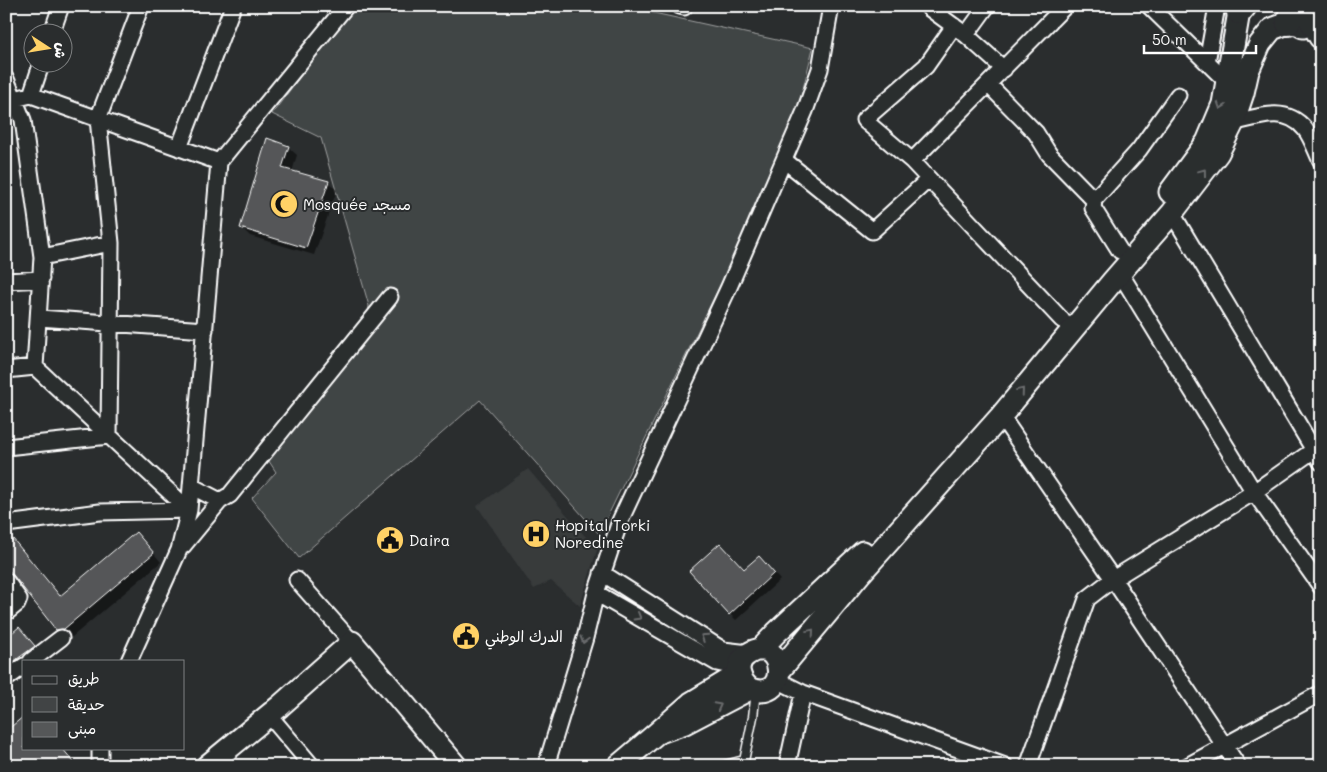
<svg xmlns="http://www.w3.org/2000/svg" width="1327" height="772" viewBox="0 0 1327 772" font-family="Mali,'Playpen Sans Arabic',sans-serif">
<rect width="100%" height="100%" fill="#2a2d2e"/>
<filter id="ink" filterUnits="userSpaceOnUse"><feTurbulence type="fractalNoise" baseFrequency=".02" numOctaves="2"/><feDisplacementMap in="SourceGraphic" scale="10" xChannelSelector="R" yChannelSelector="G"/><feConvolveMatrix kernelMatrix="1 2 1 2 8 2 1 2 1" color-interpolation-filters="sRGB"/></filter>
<g filter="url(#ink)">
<path fill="#373a3b" d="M 528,469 L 597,550 L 580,606 L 551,581 L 534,589 L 477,506 Z"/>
<path fill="#414445" stroke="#a0a2a2" d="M 353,6 L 622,6 L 813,48 L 799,105 L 724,277 L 599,534 L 480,400 L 299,558 L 252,498 L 276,472 L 265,455 L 366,325 L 369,306 L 321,138 L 272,114 Z"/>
<path fill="#0007" d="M 1321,127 L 1321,136 L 1318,129 Z
M 288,147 L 297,155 L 292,172 L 328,182 L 337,190 L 314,255 L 250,236 L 241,227 Z
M 144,542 L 161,562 L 72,637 L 66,638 L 57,629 L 21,548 L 61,597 Z
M 765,563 L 780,580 L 736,620 L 730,614 L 744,571 Z
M 27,637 L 42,655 L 6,684 L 6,640 Z"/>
<path fill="#555758" stroke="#fff" d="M 267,138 L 289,146 L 282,168 L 329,181 L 306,248 L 240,228 Z
M 136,532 L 154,553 L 64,629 L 56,630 L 6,566 L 6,544 L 13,539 L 60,596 Z
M 720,543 L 744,569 L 759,556 L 774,573 L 729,615 L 689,571 Z
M 19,627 L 35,646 L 6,667 L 6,638 Z
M 24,716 L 24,748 L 62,748 L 77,766 L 6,766 L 6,731 Z"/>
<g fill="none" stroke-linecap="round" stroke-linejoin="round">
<defs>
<path id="lane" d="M 721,766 L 744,760
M 743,766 L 753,717 L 756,691"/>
<path id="street" d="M 680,6 L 684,7
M 929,6 L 929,8 L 966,35 L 987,6
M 1149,6 L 1227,82
M 52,32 L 61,6
M 966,35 L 1004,69
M 1207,62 L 1217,6
M 6,79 L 23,120 L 42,257 L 35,367
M 988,84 L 1036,133 L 1049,154 L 1094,200
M 31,95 L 42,62
M 6,101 L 31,95 L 219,162 L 189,510 L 179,550 L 129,661
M 1233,123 C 1257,117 1286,105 1305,129 C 1312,138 1316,151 1321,161
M 179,148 L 233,6
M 784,160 L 872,231 L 929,179
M 912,161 L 864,120 L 926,66 L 954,26
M 219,162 L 346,6
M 1172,213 L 1321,462
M 1120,251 L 1093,208 L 1094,200 L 1139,150 L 1178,95
M 42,257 L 111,243
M 1120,273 L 1254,492 L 1321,587
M 6,281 L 41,279
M 39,318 L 205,330
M 1062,320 L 912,161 L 1065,6
M 6,370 L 35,367 L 189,510 L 100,512 L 6,524
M 1001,416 L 1113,579 L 1238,766
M 6,447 L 109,436 L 111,243 L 98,119 L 141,6
M 191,486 L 220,501 L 230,495 L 390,297
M 183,546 L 220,501
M 602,573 L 723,650 L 749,653
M 297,580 L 352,642
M 6,581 L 19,599 L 17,604 L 6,613
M 596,593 L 717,663 L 739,668
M 31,661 L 61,638
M 6,679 L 24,666
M 777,680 L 803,693 L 1005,766
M 269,715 L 312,766
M 100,748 L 100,766
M 546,766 L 585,638 L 596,593 L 620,521 L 729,287 L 805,111 L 820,69 L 831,6
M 787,766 L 803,693
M 1028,766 L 1087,599 L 1113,579 L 1254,492 L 1321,445
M 1187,766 L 1321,693"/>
<path id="secondary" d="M 1170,192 L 1207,142 L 1223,104 L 1240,6
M 760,650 L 776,633 L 863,552
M 780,670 L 859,575 L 1001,416 L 1112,282 L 1172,213 L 1218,153 L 1233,123 L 1243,93 L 1248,71 L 1260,44 L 1272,29 L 1288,23 L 1298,24 L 1303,27
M 657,733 L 685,723 L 750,689 C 794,703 782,631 748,654 C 733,663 739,680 750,689
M 207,766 L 280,706 L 352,642 L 456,766
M 618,766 L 657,733 L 691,703 L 739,674"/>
<path id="primary" d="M 1303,6 L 1321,36
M 1239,12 L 1244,6
M 1288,23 L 1294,6"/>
</defs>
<use href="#lane" stroke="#fff" stroke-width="11"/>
<use href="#street" stroke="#fff" stroke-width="19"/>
<use href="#secondary" stroke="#fff" stroke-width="25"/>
<use href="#primary" stroke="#fff" stroke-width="28"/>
<use href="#lane" stroke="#2a2d2e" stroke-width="8"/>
<use href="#street" stroke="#2a2d2e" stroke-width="15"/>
<use href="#secondary" stroke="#2a2d2e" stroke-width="21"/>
<use href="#primary" stroke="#2a2d2e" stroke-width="24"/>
</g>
<defs><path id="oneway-chevron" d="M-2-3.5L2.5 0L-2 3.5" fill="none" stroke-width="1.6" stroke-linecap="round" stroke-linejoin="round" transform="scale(1.25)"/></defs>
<g stroke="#6a6c6d">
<use href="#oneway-chevron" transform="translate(1221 106) rotate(109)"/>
<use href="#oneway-chevron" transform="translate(1203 172) rotate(-53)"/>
<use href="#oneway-chevron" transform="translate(1021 391) rotate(-50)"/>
<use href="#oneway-chevron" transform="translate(638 617) rotate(30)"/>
<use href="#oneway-chevron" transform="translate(811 632) rotate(-50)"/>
<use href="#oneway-chevron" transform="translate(704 637) rotate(-147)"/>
<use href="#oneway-chevron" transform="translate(584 640) rotate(106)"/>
<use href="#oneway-chevron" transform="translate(718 706) rotate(-28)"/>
</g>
</g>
<defs>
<symbol id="mosque-disc" viewBox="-11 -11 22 22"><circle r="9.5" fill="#ffd166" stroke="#2a2d2e"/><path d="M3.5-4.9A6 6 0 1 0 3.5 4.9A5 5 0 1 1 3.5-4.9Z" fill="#111"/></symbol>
<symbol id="hospital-disc" viewBox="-11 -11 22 22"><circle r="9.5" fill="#ffd166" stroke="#2a2d2e"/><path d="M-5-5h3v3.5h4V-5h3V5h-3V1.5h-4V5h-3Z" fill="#111"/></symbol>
<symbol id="civic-disc" viewBox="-11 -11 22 22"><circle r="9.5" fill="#ffd166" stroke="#2a2d2e"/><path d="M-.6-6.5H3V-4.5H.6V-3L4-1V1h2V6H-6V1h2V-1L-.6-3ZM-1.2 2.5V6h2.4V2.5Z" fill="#111"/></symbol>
</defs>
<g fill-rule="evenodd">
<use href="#mosque-disc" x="268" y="188" width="32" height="32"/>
<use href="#hospital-disc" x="520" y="518" width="32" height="32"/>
<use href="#civic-disc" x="374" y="524" width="32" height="32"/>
<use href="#civic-disc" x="450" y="620" width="32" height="32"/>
</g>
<g text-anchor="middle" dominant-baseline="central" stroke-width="4" stroke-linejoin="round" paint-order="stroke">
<g font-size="15" fill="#fff" stroke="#2a2d2e" text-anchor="start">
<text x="303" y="204">Mosquée مسجد</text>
<text x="555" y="525">Hopital Torki<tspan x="555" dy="17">Noredine</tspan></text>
<text x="409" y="540">Daira</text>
<text x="485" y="636">الدرك الوطني</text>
</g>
</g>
<rect width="1327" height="772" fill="none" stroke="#2a2d2e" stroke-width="25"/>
<rect x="12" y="12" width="1302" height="747" fill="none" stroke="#fff" stroke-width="2" filter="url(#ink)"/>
<rect x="22" y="660" width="162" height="90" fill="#2a2d2e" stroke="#7f8182"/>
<rect x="32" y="676" width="25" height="8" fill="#2a2d2e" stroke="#7f8182"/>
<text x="68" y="684" font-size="15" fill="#ffffff">طريق</text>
<rect x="32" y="697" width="25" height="15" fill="#414445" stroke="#7f8182"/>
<text x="68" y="710" font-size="15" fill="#ffffff">حديقة</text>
<rect x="32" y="722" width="25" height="15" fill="#555758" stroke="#7f8182"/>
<text x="68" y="734" font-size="15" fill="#ffffff">مبنى</text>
<g transform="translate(48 48) rotate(102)"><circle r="24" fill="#2a2d2e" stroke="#7f8182"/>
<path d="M0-4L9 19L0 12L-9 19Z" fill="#ffd166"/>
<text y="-8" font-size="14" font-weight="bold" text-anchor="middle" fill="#ffffff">ش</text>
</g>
<path d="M1144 45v8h112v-8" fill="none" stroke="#ffffff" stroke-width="2.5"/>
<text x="1152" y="45" font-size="15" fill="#ffffff" stroke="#2a2d2e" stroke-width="4" paint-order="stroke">50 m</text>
</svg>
